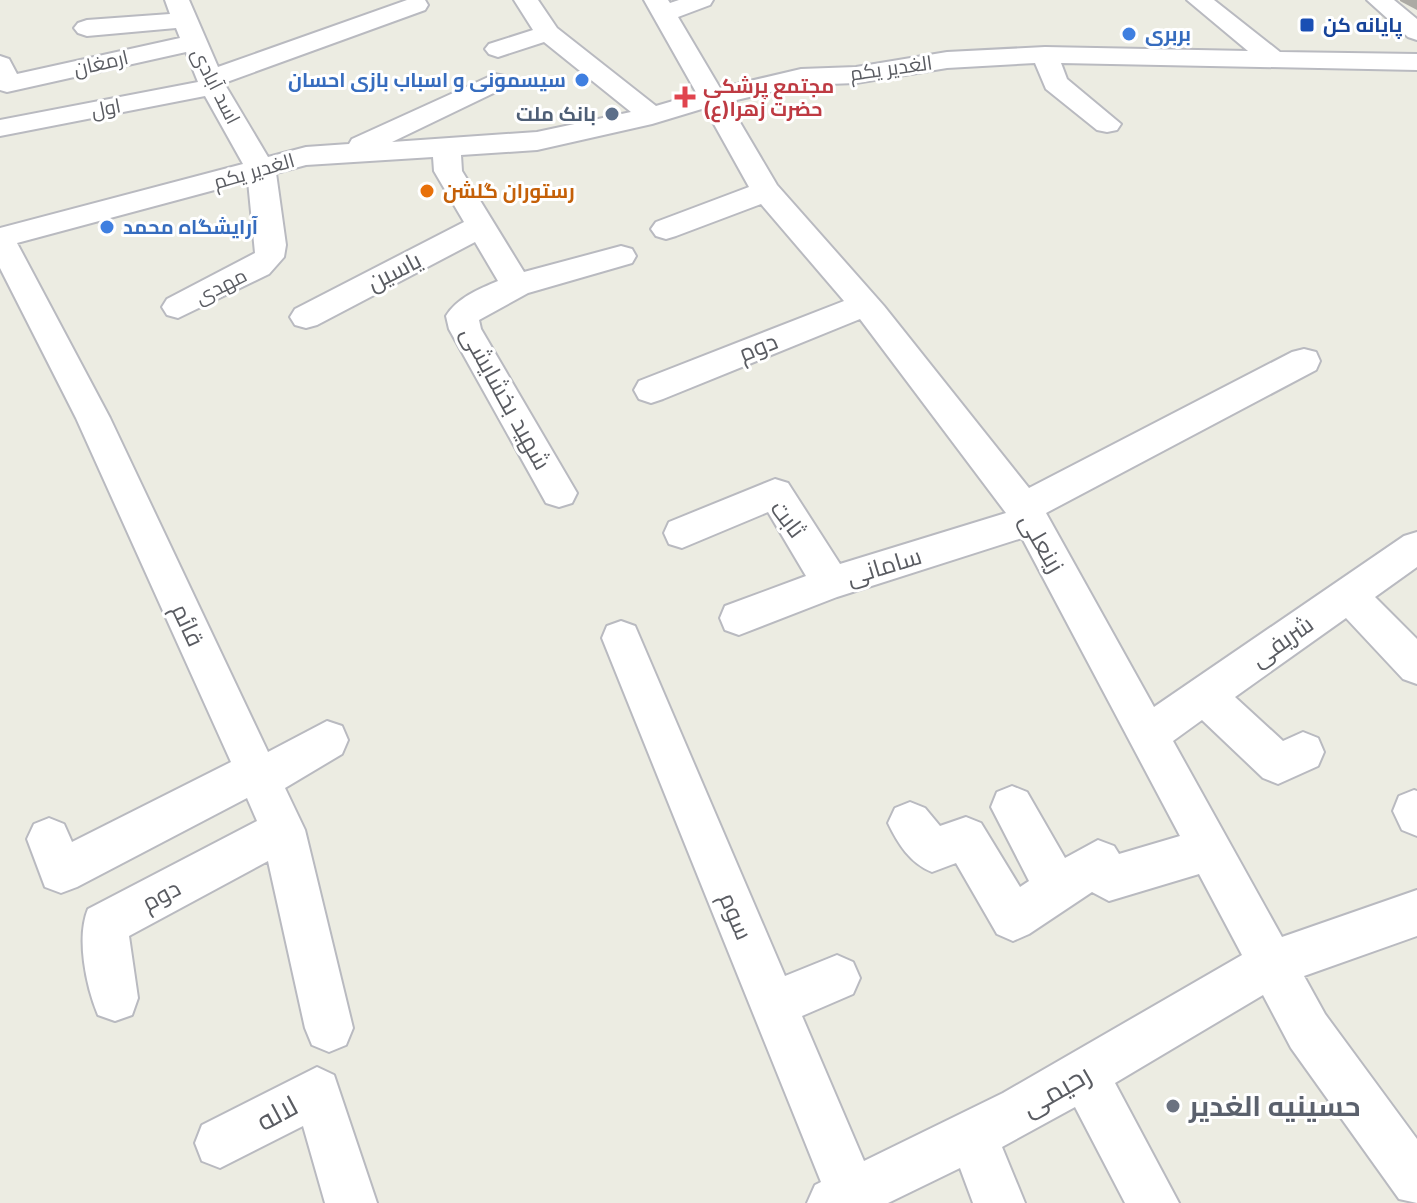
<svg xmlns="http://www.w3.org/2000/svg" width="1417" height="1203" viewBox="0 0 1417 1203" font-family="Inter,Cairo,sans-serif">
<rect width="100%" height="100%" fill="#ecece2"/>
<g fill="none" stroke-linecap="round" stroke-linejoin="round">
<defs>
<path id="minor" d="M 165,0 L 189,0 L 218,67 L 407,0 L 425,0 L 428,5 L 425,10 L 224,83 L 268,157 L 306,147 L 349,144 L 352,139 L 495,74 L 504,76 L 508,82 L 504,88 L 392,142 L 537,132 L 631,112 L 544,42 L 498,57 L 489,54 L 485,49 L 489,44 L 533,30 L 514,0 L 538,0 L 557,28 L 656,106 L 697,94 L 644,0 L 668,0 L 670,3 L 679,0 L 713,0 L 710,5 L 678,17 L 720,88 L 801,69 L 856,67 L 947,52 L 1045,47 L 1248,51 L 1187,0 L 1214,0 L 1280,52 L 1417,54 L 1417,70 L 1061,63 L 1067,79 L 1121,124 L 1117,130 L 1107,132 L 1097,130 L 1046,89 L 1035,63 L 947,68 L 856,83 L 801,85 L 728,102 L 777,185 L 884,306 L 1029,488 L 1292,352 L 1304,349 L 1316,352 L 1320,361 L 1316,370 L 1046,513 L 1154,707 L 1404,536 L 1417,532 L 1417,567 L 1375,597 L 1417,639 L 1417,684 L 1403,679 L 1346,618 L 1235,697 L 1283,741 L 1303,732 L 1318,738 L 1324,752 L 1318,766 L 1278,784 L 1263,778 L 1202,720 L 1173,741 L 1282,937 L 1417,890 L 1417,936 L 1304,976 L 1325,1014 L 1417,1139 L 1417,1203 L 1399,1199 L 1291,1048 L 1263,995 L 1115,1083 L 1179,1203 L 1125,1203 L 1075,1107 L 1002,1147 L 1025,1203 L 973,1203 L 960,1168 L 888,1203 L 807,1203 L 815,1185 L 821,1182 L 602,638 L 607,626 L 621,621 L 635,626 L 785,976 L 837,955 L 853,962 L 860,978 L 853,994 L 802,1016 L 864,1161 L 1003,1093 L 1242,955 L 1199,874 L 1109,901 L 1092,892 L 1029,934 L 1013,941 L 997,934 L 956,863 L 932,872 C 910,863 898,844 888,823 L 895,808 L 910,802 L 925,808 L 940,826 L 966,817 L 981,823 L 1020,887 L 1029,881 L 991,807 L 997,792 L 1012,786 L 1027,792 L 1065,858 L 1098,840 L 1114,846 L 1119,854 L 1180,836 L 1022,538 L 837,597 L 739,635 L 725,630 L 720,618 L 725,606 L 806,576 L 768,512 L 682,548 L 669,544 L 664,533 L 669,522 L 775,479 L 788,483 L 840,564 L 1006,513 L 860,319 L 663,399 L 651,403 L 639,399 L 634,390 L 639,381 L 844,301 L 761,204 L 676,236 L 666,239 L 656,236 L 651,229 L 656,222 L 749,187 L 705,108 L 652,124 L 537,150 L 461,155 L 462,171 L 524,272 L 621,246 L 632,249 L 636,256 L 632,263 L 528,293 L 479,320 L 481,329 L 577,493 L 572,503 L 559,507 L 546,503 L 449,329 L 446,316 C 457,298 479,289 498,281 L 475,242 L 317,325 L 306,328 L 295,325 L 290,317 L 295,309 L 464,222 L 434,171 L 433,157 L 306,165 L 276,173 L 286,245 L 284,257 L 269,274 L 178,318 L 167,315 L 162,307 L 167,299 L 255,253 L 248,181 L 17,243 L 110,418 L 268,752 L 327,721 L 342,726 L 348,740 L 342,754 L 285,788 L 305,830 L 353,1028 L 346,1045 L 329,1052 L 312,1045 L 305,1028 L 268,861 L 129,936 L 138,998 L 132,1015 L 115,1021 L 98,1015 C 86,986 76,938 88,909 L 257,821 L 247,798 L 77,887 L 61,893 L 45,887 L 27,839 L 34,824 L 49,818 L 64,824 L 72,842 L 231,762 L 76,418 L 0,268 L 0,228 L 243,164 L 205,96 L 0,136 L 0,120 L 198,82 L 186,52 L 7,92 L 0,90 L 0,56 L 9,59 L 17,74 L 180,38 L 176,28 L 87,36 L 78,33 L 74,28 L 78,23 L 87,20 L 170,14 Z
M 1367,0 L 1394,0 L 1417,19 L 1417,40 L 1408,37 Z
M 1414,790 L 1417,791 L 1417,836 L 1402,830 L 1393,811 L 1399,796 Z
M 317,1067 L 334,1075 L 377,1203 L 325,1203 L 303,1126 L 220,1168 L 202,1161 L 195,1143 L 202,1125 Z"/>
</defs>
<use href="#minor" stroke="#b9bac0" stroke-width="4"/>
<use href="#minor" fill="#fff" fill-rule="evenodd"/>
</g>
<path fill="#acaaa4" d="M 1400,0 L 1417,0 L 1417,10 L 1400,1 Z"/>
<rect fill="#1a4fb4" stroke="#fff" stroke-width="3" x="1299" y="17" width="16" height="16" rx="4"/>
<g fill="#3f7fe0" stroke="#fff" stroke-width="3">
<circle cx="1129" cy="34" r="8"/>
<circle cx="582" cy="80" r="8"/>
<circle cx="107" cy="227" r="8"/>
</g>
<path fill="#e0444e" stroke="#fff" stroke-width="3" d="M681 85h8v8h8v8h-8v8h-8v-8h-8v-8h8z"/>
<circle fill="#5c6f8a" stroke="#fff" stroke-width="3" cx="612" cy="114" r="8"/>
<circle fill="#e8710a" stroke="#fff" stroke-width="3" cx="427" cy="191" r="8"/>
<circle fill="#6b7280" stroke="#fff" stroke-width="3" cx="1173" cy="1106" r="8"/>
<g text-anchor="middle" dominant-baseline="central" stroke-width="6" stroke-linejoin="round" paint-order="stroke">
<g font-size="20" font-weight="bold" fill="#164399" stroke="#fff" text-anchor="start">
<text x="1323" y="25">پایانه کن</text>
</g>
<g font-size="20" font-weight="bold" fill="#366cbe" stroke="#fff" text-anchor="start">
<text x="1145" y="34">بربری</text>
<text x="566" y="80" text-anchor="end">سیسمونی و اسباب بازی احسان</text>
<text x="123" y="227">آرایشگاه محمد</text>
</g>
<g font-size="20" fill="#5a5c62" stroke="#fff">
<text transform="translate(101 63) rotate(-13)">ارمغان</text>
<text transform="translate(891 68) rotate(-8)">الغدیر یکم</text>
<text transform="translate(216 86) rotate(63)">اسد آبادی</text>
<text transform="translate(106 108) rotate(-11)">اول</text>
<text transform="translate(254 171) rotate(-16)">الغدیر یکم</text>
<text transform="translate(221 286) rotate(-27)">مهدی</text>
</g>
<g font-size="20" font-weight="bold" fill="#be3a42" stroke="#fff" text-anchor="start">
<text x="703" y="86">مجتمع پرشکی<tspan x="703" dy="23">حضرت زهرا(ع)</tspan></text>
</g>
<g font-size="20" font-weight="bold" fill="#4e5e75" stroke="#fff" text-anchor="end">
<text x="596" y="114">بانک ملت</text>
</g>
<g font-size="20" font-weight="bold" fill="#c56008" stroke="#fff" text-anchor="start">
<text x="443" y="191">رستوران گلشن</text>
</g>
<g font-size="24" fill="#5a5c62" stroke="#fff">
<text transform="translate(394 271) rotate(-27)">یاسین</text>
<text transform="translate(758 347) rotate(-22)">دوم</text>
<text transform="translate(506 398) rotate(61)">شهید بخشایشی</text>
<text transform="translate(788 519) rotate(53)">ثابت</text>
<text transform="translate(1042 543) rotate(60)">زینعلی</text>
<text transform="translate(884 566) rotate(-17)">سامانی</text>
<text transform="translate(188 625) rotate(65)">قائم</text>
<text transform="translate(1282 641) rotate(-35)">شریفی</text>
<text transform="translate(161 895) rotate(-28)">دوم</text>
<text transform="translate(736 916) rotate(67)">سوم</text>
</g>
<g font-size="28" fill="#5a5c62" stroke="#fff">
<text transform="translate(1056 1090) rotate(-30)">رحیمی</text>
<text transform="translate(277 1113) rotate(-28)">لاله</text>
</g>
<g font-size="28" font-weight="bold" fill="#5b616d" stroke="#fff" text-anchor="start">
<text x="1189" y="1106">حسینیه الغدیر</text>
</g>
</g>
</svg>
